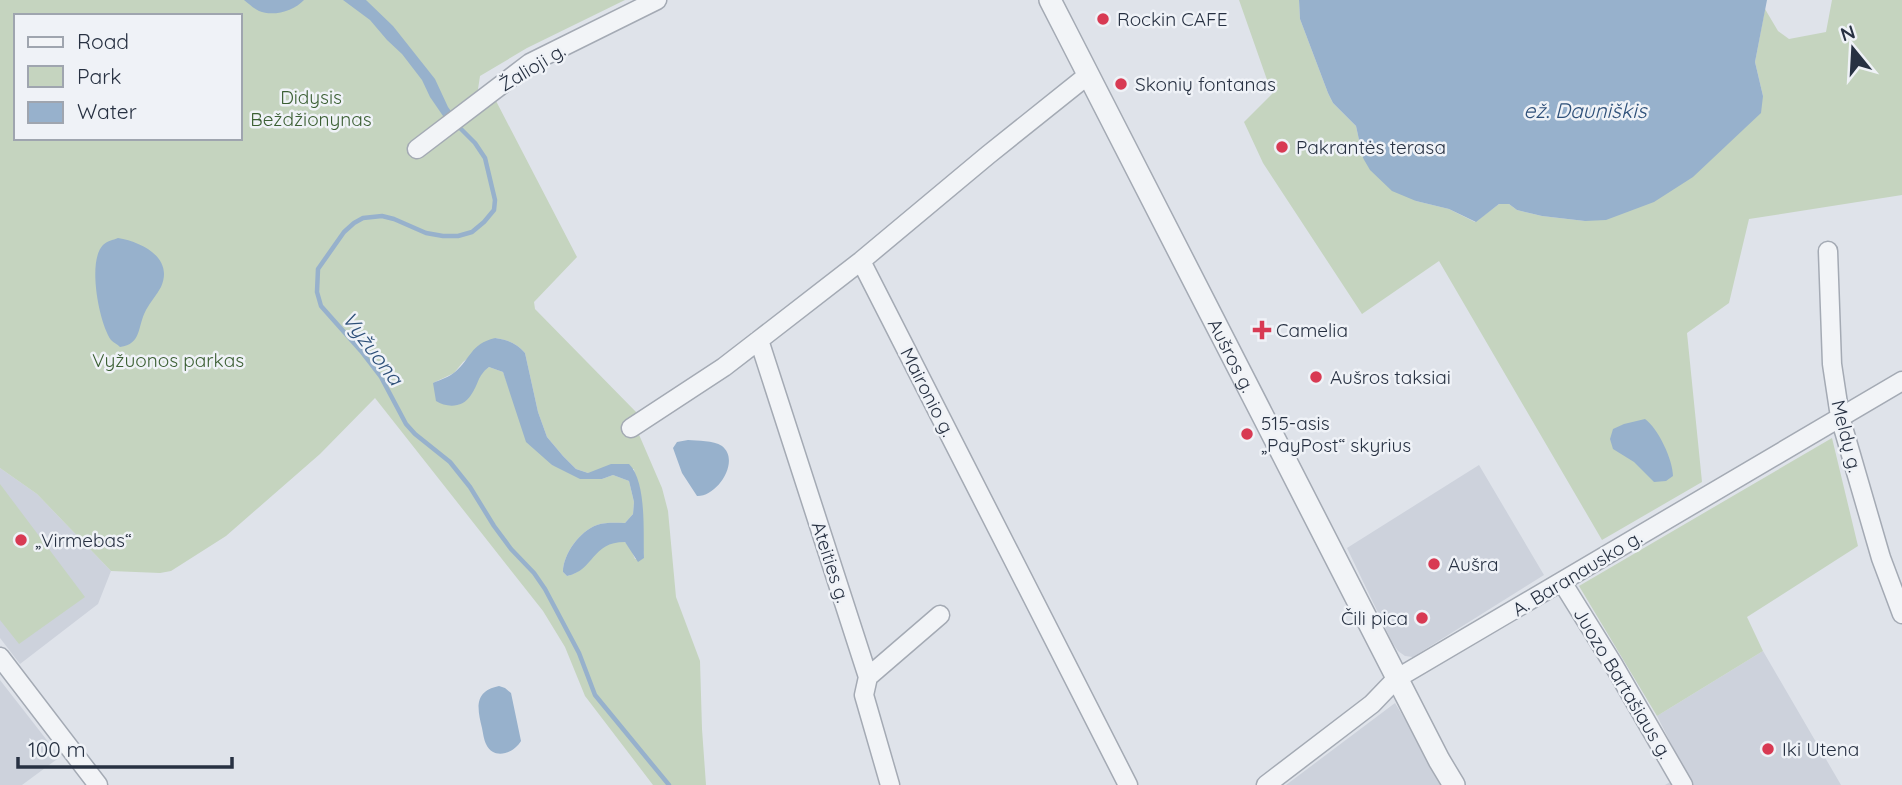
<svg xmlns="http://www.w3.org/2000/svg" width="1902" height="785" viewBox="0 0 1902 785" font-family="Quicksand,sans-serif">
<rect width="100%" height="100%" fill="#dfe3ea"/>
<path fill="#cdd2dc" d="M 1479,465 L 1544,575 L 1413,657 L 1405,656 L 1398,651 L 1392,642 L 1347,548 Z
M 0,468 L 37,494 L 111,571 L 98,604 L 20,664 L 0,638 Z
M 1763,651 L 1841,785 L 1665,785 L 1686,773 L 1657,716 Z
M 0,680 L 60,757 L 22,785 L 0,785 Z
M 1395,703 L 1445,785 L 1286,785 Z"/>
<path fill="#c5d4bf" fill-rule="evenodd" d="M 0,0 L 625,0 L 527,48 L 480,76 L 475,109 L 495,99 L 577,257 L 534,302 L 535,309 L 637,413 L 637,430 L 662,488 L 668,511 L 676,597 L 700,661 L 702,729 L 706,785 L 653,785 L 585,696 L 565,647 L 543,611 L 375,398 L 320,454 L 226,536 L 171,571 L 160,573 L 111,571 L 37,494 L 0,468 ZM 16,16 L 240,16 L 240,138 L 16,138 ZM 495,338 C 508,340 516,343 525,353 L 538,412 L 547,437 L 563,456 L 576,469 L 588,473 L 634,469 L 644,558 L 635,559 L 631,549 L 625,542 C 621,542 617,541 613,542 C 593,547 588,572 567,576 L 563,572 C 563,554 580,531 597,525 C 606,522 616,523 625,523 L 633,514 L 634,502 L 629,481 L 613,475 L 602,479 L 552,465 L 512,396 L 503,372 L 489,367 L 481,373 L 433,383 L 454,373 L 463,362 Z
M 1239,0 L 1299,0 L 1300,19 L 1328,93 L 1333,103 L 1356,126 L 1363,158 L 1416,201 L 1449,209 L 1475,222 L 1499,204 L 1509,204 L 1517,210 L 1542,216 L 1585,221 L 1763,96 L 1755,62 L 1765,9 L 1778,31 L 1789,39 L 1826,32 L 1832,0 L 1902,0 L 1902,195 L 1749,219 L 1729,303 L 1687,333 L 1702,482 L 1602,540 L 1439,261 L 1362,314 L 1263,163 L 1244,122 L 1272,94 Z
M 1832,438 L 1858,546 L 1747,617 L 1763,651 L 1657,716 L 1579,586 Z
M 0,484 L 85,597 L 19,644 L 0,620 Z"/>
<path fill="#97b1cc" d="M 244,0 L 304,0 C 294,11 273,17 259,11 C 253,8 249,4 244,0 Z
M 343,0 L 366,0 L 393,26 L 435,79 L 448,107 L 460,124 L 452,129 L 430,97 L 422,80 L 402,54 L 387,40 L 370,20 Z
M 1299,0 L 1767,0 L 1755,62 L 1763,96 L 1761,113 L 1693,177 L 1654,202 L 1606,220 L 1585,221 L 1542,216 L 1517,210 L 1509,204 L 1499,204 L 1476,222 L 1449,209 L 1416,201 L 1392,191 L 1370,170 L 1363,158 L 1356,126 L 1333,103 L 1328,93 L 1300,19 Z
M 118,238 C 142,242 174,258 161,287 C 157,295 150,302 146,310 C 137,327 142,344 120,347 C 117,344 114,343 111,340 C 99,323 87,261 103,245 C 107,241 113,240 118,238 Z
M 495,338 C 508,340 516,343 525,353 L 538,412 L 547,437 L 563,456 L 576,469 L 588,473 L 611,464 L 629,464 C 647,482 643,533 644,558 L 638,562 L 625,542 C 591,542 595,570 567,576 L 563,572 C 563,554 580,531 597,525 C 606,522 616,523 625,523 L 633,514 L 634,502 L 629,481 L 613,475 L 602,479 L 580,479 L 552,465 L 526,442 L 503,372 L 489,367 C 477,376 479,384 471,395 C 463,408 447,408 436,401 L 433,383 C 440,380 449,377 455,372 C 471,359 470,344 495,338 Z
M 1645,419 C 1658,428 1673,460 1673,476 L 1666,481 L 1654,482 L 1634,462 L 1613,449 L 1610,439 L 1613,429 L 1624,424 Z
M 688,440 C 698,441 713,440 722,446 C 741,461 717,497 697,496 L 682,473 L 673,448 L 677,442 Z
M 499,686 L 505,688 L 511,693 L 521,741 C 514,753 494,761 486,744 C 484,740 483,733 482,728 C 477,708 474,691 499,686 Z"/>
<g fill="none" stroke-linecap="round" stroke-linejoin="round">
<path stroke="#97b1cc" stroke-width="4.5" d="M 456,124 L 475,143 L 485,158 L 495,200 L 494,210 L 484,222 L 472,232 L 458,236 L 443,236 L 426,233 L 394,219 L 382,216 L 363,218 L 354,223 L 344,232 L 318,269 L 317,292 L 321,306 L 361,351 L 381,377 L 406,424 L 415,434 L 450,462 L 470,487 L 494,526 L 511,549 L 534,573 L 545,589 L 579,653 L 595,695 L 669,785"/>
<defs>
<path id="minor" d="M 417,149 L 530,63 L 657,0
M 1828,251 L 1832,364 L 1840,417 L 1881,558 L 1902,614
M 861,261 L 1128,785
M 759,340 L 868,677 L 864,695 L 890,785
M 631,428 L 724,367 L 759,340 L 861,261 L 988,155 L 1088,75
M 1562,582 L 1613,664 L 1683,785
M 0,657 L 98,785
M 868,677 L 940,615
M 1266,785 L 1372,704 L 1396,679 L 1902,381"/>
<g id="tertiary">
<path id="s1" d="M 1050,0 C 1180,253 1308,507 1439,760 L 1454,785"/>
</g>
</defs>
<use href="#minor" stroke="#a4aab4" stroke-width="21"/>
<use href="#tertiary" stroke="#a4aab4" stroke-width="24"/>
<use href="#minor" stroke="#f2f4f7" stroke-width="18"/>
<use href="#tertiary" stroke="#f2f4f7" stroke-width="21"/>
</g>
<g fill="#d83a53" stroke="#eff2f7" stroke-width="2.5">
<circle cx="1103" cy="19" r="7"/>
<circle cx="1121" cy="84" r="7"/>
<circle cx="1282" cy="147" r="7"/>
<path d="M1258.5 319.5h7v7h7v7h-7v7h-7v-7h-7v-7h7z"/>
<circle cx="1316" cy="377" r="7"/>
<circle cx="1247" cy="434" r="7"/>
<circle cx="21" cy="540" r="7"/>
<circle cx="1434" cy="564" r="7"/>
<circle cx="1422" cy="618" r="7"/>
<circle cx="1768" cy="749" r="7"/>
</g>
<g text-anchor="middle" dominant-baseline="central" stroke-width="5" stroke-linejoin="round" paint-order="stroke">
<g font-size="19" fill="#273142" stroke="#eff2f7" text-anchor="start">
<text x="1117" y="19">Rockin CAFE</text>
<text x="1135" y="84">Skonių fontanas</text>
<text x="1296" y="147">Pakrantės terasa</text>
<text x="1276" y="330">Camelia</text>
<text x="1330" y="377">Aušros taksiai</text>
<text x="1261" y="423">515-asis<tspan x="1261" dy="22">„PayPost“ skyrius</tspan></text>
<text x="35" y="540">„Virmebas“</text>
<text x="1448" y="564">Aušra</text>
<text x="1408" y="618" text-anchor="end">Čili pica</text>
<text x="1782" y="749">Iki Utena</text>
</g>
<g font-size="19" fill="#273142" stroke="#eff2f7">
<text transform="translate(532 67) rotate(-31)">Žalioji g.</text>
<text stroke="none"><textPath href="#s1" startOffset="399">Aušros g.</textPath></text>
<text transform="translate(928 392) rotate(63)">Maironio g.</text>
<text transform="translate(1847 436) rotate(76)">Meldų g.</text>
<text transform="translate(831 562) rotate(72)">Ateities g.</text>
<text transform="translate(1577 573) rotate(-31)">A. Baranausko g.</text>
<text transform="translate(1623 683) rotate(59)">Juozo Bartašiaus g.</text>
</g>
<g font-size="19" fill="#3b5f33" stroke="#eff2f7">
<text x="311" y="97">Didysis<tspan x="311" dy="22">Beždžionynas</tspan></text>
<text x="168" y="360">Vyžuonos parkas</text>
</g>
<g font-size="21" font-style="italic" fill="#2e5079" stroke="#eff2f7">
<text x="1585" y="110">ež. Dauniškis</text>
<text transform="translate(373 348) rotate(53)">Vyžuona</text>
</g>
</g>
<rect x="14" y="14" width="228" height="126" fill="#eff2f7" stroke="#9fa5af" stroke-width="2"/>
<rect x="28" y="37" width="35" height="10" fill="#f2f4f7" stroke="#9fa5af" stroke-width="2"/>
<text x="77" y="49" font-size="21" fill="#273142">Road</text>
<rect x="28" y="66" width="35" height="21" fill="#c5d4bf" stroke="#9fa5af" stroke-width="2"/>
<text x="77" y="84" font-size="21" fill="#273142">Park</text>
<rect x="28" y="102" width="35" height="21" fill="#97b1cc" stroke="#9fa5af" stroke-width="2"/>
<text x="77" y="119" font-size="21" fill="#273142">Water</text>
<g transform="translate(1853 49) rotate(342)" stroke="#eff2f7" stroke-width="5" paint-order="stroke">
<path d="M0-5L12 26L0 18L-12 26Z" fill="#273142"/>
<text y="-10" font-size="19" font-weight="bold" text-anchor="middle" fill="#273142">N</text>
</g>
<path d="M18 757v10h214v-10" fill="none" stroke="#273142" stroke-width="3.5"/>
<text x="28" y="757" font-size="21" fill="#273142" stroke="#eff2f7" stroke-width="5" paint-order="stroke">100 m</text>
</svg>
